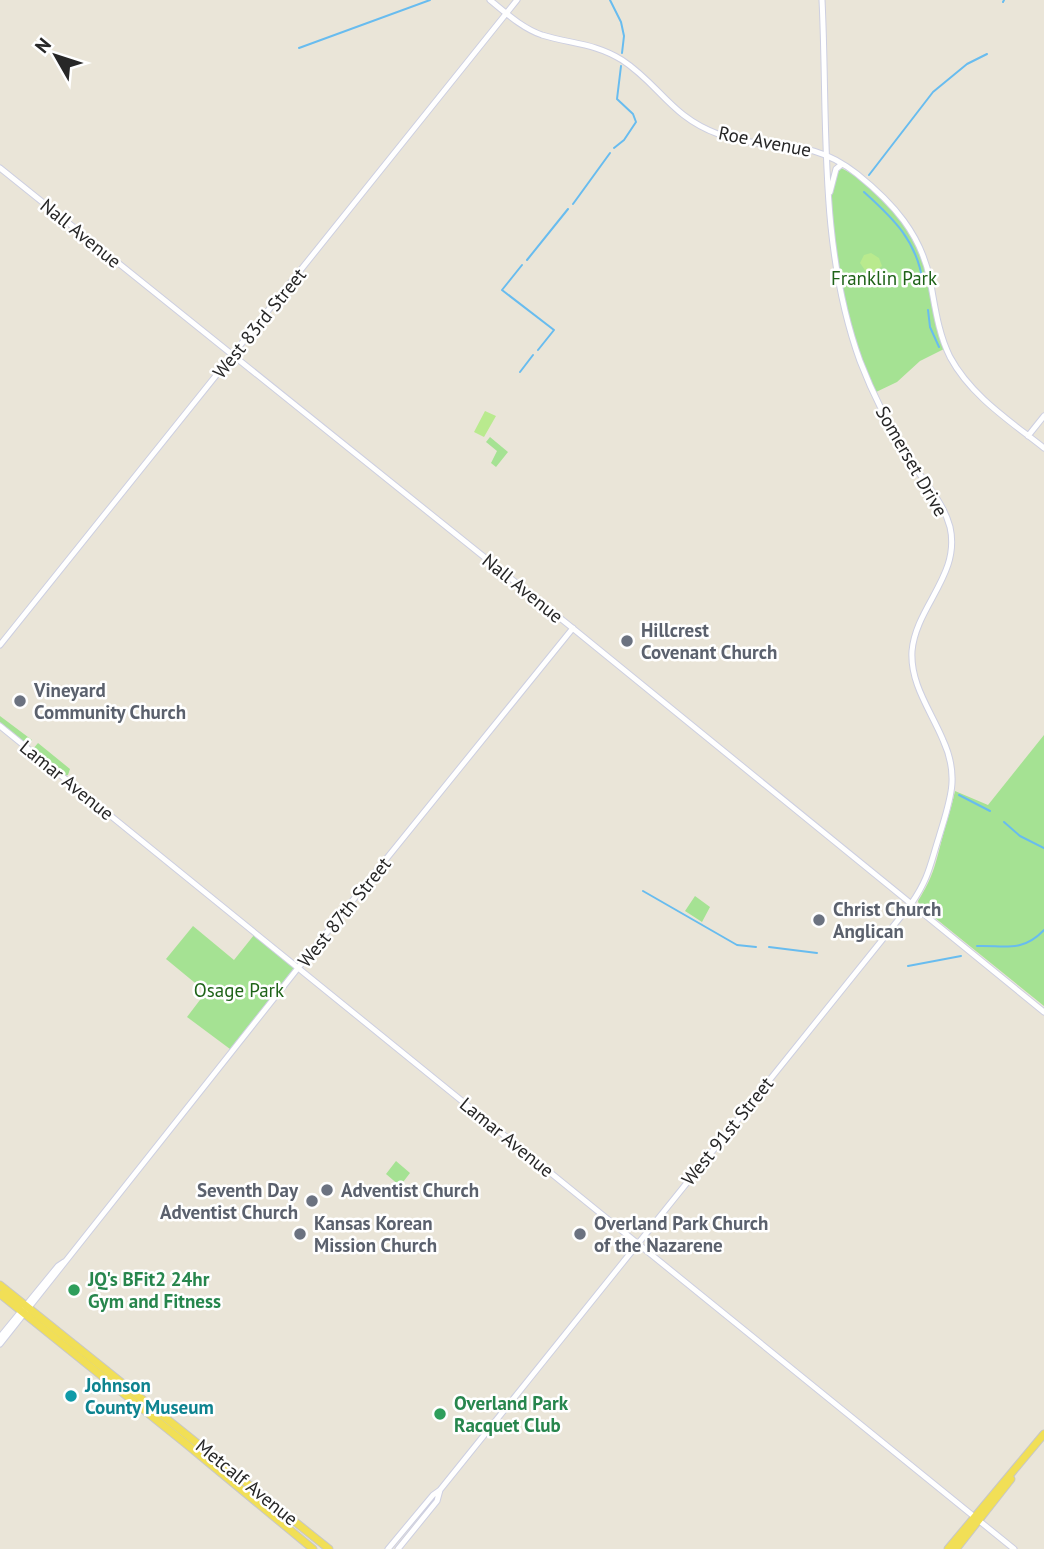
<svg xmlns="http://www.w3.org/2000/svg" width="1044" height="1549" viewBox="0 0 1044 1549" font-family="'PT Sans',sans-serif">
<rect width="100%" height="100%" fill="#eae5d8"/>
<path fill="#a5e293" d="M 841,168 C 879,186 907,219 924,258 C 934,280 940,323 946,348 L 920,361 L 897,382 L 874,393 C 855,347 811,210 841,168 Z
M 490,437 L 508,452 L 496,467 L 491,463 L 497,451 L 486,442 Z
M 0,716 L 32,740 L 30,743 L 27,744 L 0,722 Z
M 1044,735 L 1044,1006 L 919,905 L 918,901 C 933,877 935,866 942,839 C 946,823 952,807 955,791 L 988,805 Z
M 38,743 L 70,769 L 68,775 L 65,776 L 33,749 Z
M 695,896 L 710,907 L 702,922 L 685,911 Z
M 193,926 L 234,960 L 254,935 L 294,968 L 230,1049 L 187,1017 L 206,992 L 166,959 Z
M 396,1161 L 410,1173 L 400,1186 L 386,1174 Z"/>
<path fill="#b9ea8e" d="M 871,253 L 879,258 L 882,266 L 869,276 L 860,263 L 864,255 Z
M 485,411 L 496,416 L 484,437 L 474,432 Z"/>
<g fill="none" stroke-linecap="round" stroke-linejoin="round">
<path stroke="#68bcef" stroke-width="2" d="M 610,0 L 621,22 L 624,36 L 622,53
M 1003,2 L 1004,0
M 299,48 L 430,0
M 614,148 L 624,140 L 636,122 L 633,114 L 617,99 L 621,66
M 869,175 L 933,92 L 967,64 L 987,54
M 864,192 C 894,219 917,241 923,283
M 573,204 L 610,153
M 527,260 L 568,209
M 522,265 L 502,290 L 554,330 L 538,350
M 928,310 L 930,327 L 939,347
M 520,372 L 533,355
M 959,795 L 990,811
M 1004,822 L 1020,836 L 1044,848
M 643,891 L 737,945 L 756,947
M 977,946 C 1005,945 1022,953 1044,930
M 769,947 L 817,953
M 908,966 L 961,956"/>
<defs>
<path id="secondary" d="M 490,0 C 506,13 522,28 542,35 C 571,44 595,43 622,60 C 659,84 671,117 718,134 C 770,153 807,134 857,174 C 893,203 921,234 930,280 C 935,306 938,333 950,357 C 971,396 1010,421 1044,448
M 0,168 L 570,626 L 1044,1012
M 830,192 L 836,169 L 842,164
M 1028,436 L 1044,416
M 0,645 L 517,0
M 0,726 L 1014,1549
M 0,1337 L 58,1266 L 64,1262
M 0,1344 L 298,968 L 573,628
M 388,1549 L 433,1495 L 440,1490 L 911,904 C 929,878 930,865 939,837 C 950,800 960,777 943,740 C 931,711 910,684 912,651 C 916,606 961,575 950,527 C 943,501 924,482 910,460 C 890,428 873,395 860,361 C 818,245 828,121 822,0
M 398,1549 L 437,1501 L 440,1490"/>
<path id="primary" d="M 0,1285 L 329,1549
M 0,1294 L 185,1443 L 313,1549
M 948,1549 L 1044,1434
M 956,1549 L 1011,1479"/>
</defs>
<use href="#secondary" stroke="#cdcfe1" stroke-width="7"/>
<use href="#primary" stroke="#c7c7c7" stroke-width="9"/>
<use href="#secondary" stroke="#fff" stroke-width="5"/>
<use href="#primary" stroke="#f1df56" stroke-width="7"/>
</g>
<g fill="#6b7280" stroke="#fff" stroke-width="2.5">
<circle cx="627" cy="641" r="7"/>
<circle cx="20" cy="701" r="7"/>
<circle cx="819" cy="920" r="7"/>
<circle cx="327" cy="1190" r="7"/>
<circle cx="312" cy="1201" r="7"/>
<circle cx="300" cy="1234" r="7"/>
<circle cx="580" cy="1234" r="7"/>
</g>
<g fill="#2e9e5b" stroke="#fff" stroke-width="2.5">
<circle cx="74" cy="1290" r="7"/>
<circle cx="440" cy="1414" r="7"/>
</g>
<circle fill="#0f9aa8" stroke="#fff" stroke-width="2.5" cx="71" cy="1396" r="7"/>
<g text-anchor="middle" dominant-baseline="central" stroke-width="5" stroke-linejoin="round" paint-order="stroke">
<g font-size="19" fill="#272727" stroke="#fff">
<text transform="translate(765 141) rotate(11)">Roe Avenue</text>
<text transform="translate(81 233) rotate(39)">Nall Avenue</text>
<text transform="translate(259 323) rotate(-51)">West 83rd Street</text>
<text transform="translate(912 461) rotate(60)">Somerset Drive</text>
<text transform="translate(523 588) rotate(39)">Nall Avenue</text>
<text transform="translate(67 780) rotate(39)">Lamar Avenue</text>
<text transform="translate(344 912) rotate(-51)">West 87th Street</text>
<text transform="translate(727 1131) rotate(-51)">West 91st Street</text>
<text transform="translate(507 1137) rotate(39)">Lamar Avenue</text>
<text transform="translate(247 1482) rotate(39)">Metcalf Avenue</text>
</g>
<g font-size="19" fill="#1f6318" stroke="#fff">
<text x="884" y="278">Franklin Park</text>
<text x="239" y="990">Osage Park</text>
</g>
<g font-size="19" font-weight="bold" fill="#5b616d" stroke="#fff" text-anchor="start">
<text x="641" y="630">Hillcrest<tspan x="641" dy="22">Covenant Church</tspan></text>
<text x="34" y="690">Vineyard<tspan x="34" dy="22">Community Church</tspan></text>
<text x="833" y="909">Christ Church<tspan x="833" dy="22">Anglican</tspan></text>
<text x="298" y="1190" text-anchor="end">Seventh Day<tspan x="298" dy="22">Adventist Church</tspan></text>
<text x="341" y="1190">Adventist Church</text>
<text x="314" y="1223">Kansas Korean<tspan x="314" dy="22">Mission Church</tspan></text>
<text x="594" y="1223">Overland Park Church<tspan x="594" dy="22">of the Nazarene</tspan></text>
</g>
<g font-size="19" font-weight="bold" fill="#27864d" stroke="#fff" text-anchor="start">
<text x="88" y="1279">JQ's BFit2 24hr<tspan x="88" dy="22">Gym and Fitness</tspan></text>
<text x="454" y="1403">Overland Park<tspan x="454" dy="22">Racquet Club</tspan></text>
</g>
<g font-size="19" font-weight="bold" fill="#0d838f" stroke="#fff" text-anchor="start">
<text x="85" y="1385">Johnson<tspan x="85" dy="22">County Museum</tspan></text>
</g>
</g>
<g transform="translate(56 56) rotate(309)" stroke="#ffffff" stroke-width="5" paint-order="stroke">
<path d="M0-5L12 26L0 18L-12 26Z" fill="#272727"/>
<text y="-10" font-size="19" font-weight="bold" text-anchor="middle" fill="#272727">N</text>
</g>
</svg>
